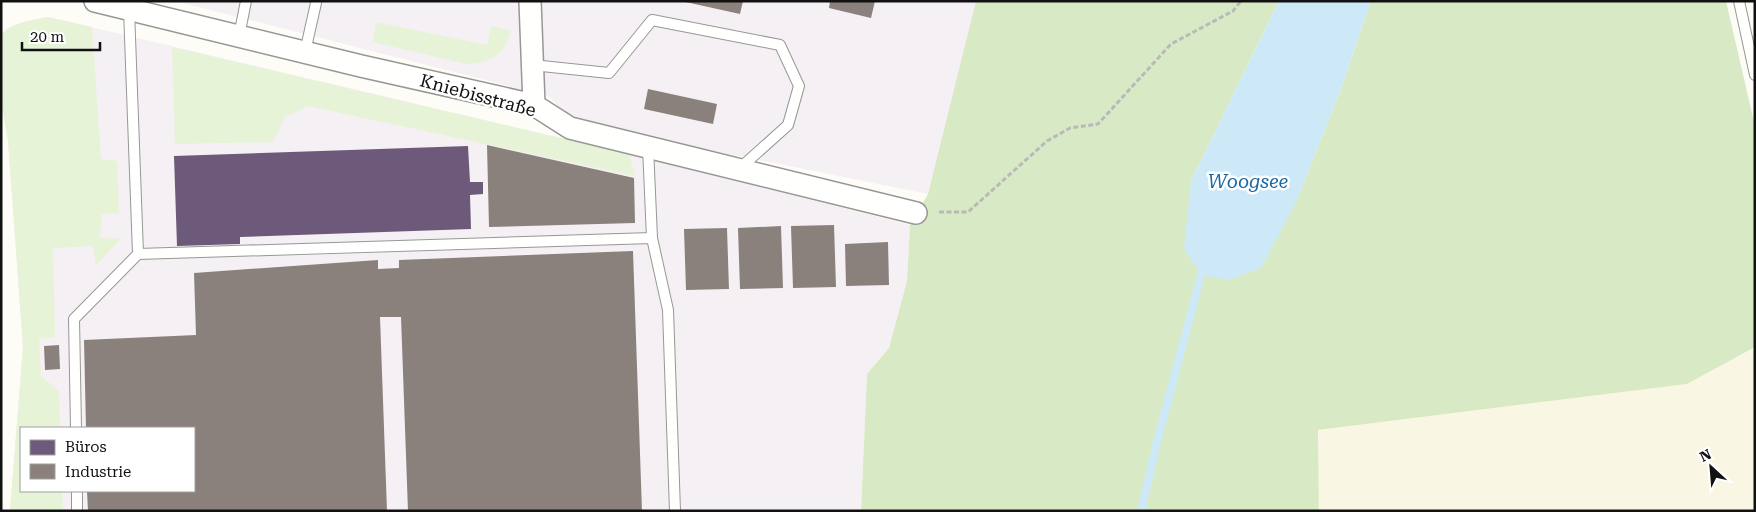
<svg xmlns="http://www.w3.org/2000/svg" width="1756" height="512" viewBox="0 0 1756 512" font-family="'Roboto Serif',serif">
<rect width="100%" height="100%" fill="#fdfcf7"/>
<path fill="#f5f0f3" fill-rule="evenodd" d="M 175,1 L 976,1 L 928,194 L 576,123 L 548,96 Z
M 48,17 L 629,154 L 910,225 L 907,281 L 889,348 L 867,374 L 861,511 L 10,511 L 23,347 L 8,141 L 1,101 L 1,36 L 4,32 L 23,22 ZM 21,428 L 194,428 L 194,491 L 21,491 Z"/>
<path fill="#f9f7e4" d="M 1755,347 L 1755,511 L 1319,511 L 1318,430 L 1687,384 Z"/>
<path fill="#e7f3d7" d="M 48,17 L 92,27 L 101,159 L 117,161 L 119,213 L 102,214 L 100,237 L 120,239 L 96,266 L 93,246 L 53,248 L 55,337 L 39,339 L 41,376 L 59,391 L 60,428 L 21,428 L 21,491 L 62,491 L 63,511 L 10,511 L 23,347 L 8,141 L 1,101 L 1,36 C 9,22 34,20 48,17 Z
M 376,22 L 487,45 L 491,26 L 510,30 C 507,54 489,64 466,64 L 373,42 Z
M 172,47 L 629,154 L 635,176 L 308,106 L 285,117 L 273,142 L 175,144 Z"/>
<path fill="#d8eac5" d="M 976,1 L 1279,1 L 1191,181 L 1297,200 L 1340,91 L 1371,1 L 1726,1 L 1755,126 L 1755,347 L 1687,384 L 1318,430 L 1319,511 L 861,511 L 867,374 L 889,348 L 907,281 L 910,225 L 928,194 Z"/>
<path fill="#cde8f7" d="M 1279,1 L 1371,1 L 1340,91 L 1297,200 L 1261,268 L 1229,280 L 1201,275 L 1184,248 L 1191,181 Z"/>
<path fill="#6d597a" d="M 468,146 L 470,182 L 483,182 L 483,194 L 470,195 L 471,229 L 240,237 L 240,244 L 177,246 L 174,156 Z"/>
<path fill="#8a817c" d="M 681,1 L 743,1 L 740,14 Z
M 830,1 L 875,1 L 871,18 L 829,8 Z
M 648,89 L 717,104 L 713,124 L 644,109 Z
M 487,145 L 634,178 L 635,223 L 489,227 Z
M 834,225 L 836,287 L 793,288 L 791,226 Z
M 781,226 L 783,288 L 740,289 L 738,228 Z
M 727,228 L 729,289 L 686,290 L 684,229 Z
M 888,242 L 889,285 L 846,286 L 845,244 Z
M 633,251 L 642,511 L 408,511 L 401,317 L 380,317 L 387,511 L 88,511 L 87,491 L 194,491 L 194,428 L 86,428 L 84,340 L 196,335 L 194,273 L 378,260 L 378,269 L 399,268 L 399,260 Z
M 59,345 L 60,369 L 45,370 L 44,346 Z"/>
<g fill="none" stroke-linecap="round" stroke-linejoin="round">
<path stroke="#cde8f7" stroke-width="8" d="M 1141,511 L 1158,438 L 1201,275"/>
<defs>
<path id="lane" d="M 1739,1 L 1755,75
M 129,10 L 138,254
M 239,36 L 246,1
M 305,52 L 316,3
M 532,65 L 609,73 L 652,20 L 780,45 L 799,86 L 788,125 L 739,169
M 648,147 L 652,238 L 668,310 L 675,511
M 76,428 L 74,319 L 138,254 L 652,238
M 77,491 L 77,511"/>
<path id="street" d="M 95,1 L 361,66 L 534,105 L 570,128 L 916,213
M 530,1 L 534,105"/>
</defs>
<use href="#lane" stroke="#979795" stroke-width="12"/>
<use href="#street" stroke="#979795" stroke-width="24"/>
<path stroke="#b9b9b8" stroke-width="3" stroke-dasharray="5 2.5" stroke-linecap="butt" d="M 939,212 L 968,212 L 1047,141 L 1070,128 L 1098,124 L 1171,44 L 1233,11 L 1241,1"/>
<use href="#lane" stroke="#fffffe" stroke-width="10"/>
<use href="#street" stroke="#fffffe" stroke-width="21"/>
</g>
<g text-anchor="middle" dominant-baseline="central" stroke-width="5" stroke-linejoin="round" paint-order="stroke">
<g font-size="18" fill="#111" stroke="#fff">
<text transform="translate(478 95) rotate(15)">Kniebisstraße</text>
</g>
<g font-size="19" font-style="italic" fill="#1768a6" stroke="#fff">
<text x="1248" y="181">Woogsee</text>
</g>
</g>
<rect width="1756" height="512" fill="none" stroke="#111111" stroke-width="5"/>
<rect x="20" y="427" width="175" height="65" fill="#ffffff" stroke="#a0a0a0"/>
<rect x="30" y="440" width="25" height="15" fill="#6d597a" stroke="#a0a0a0"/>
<text x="65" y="452" font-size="15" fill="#111111">Büros</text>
<rect x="30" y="464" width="25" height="15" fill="#8a817c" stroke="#a0a0a0"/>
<text x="65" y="477" font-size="15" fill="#111111">Industrie</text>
<g transform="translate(1711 467) rotate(334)" stroke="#ffffff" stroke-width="4" paint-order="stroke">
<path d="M0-4L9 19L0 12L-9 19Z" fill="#111111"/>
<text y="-8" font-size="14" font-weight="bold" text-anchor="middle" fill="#111111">N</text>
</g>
<path d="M22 42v8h78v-8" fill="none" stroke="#111111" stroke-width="2.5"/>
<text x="30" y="42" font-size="15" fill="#111111" stroke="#ffffff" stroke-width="4" paint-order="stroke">20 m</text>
</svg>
